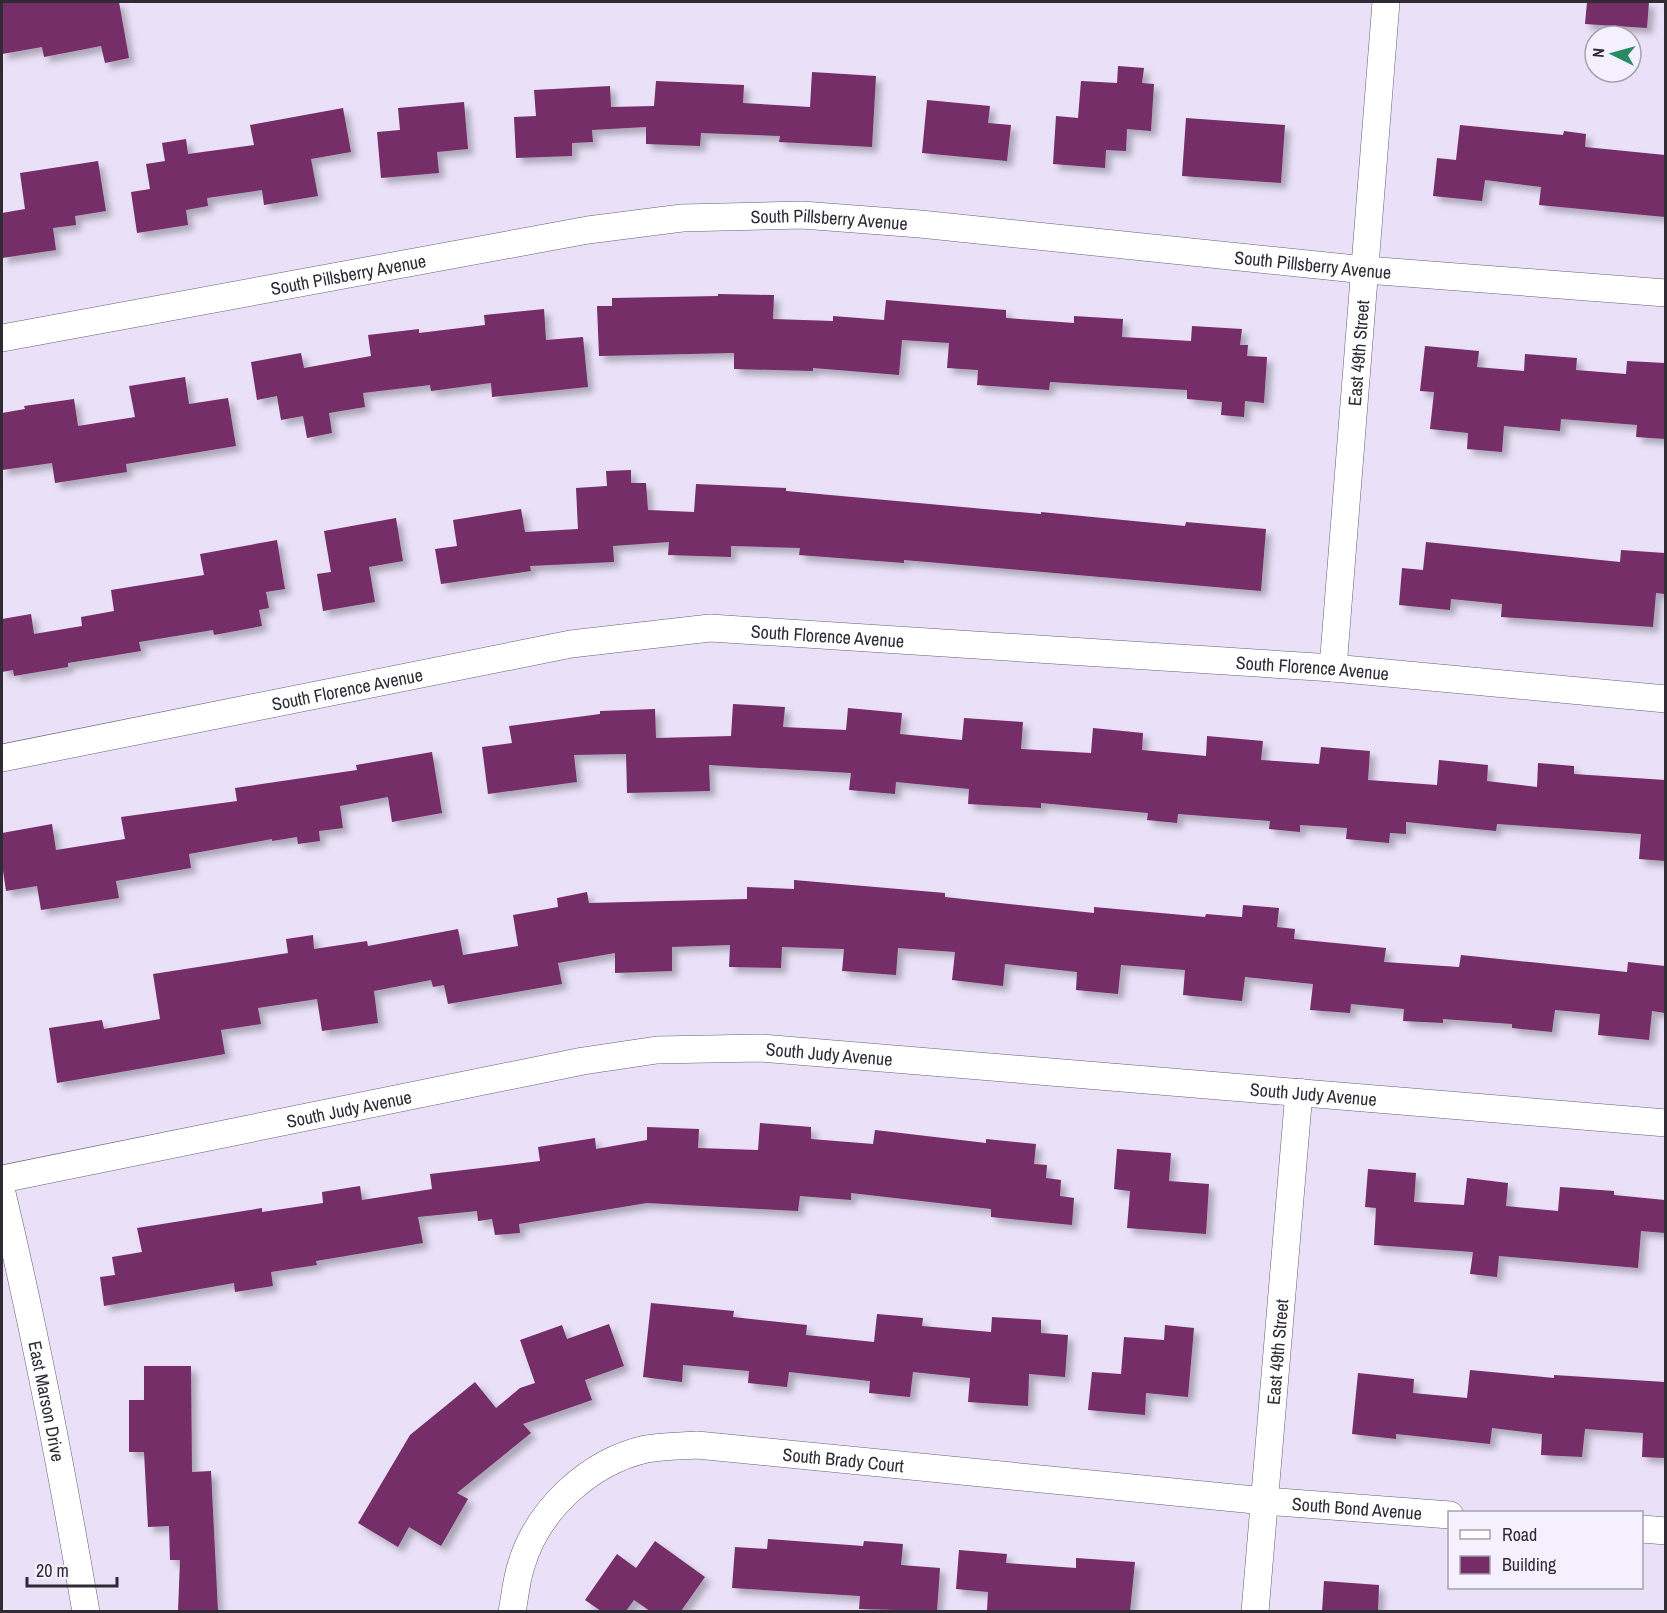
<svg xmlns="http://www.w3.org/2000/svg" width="1667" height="1613" viewBox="0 0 1667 1613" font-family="'Archivo Narrow',sans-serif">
<defs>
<filter id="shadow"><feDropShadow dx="5.5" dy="5.5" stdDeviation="3" flood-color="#0004"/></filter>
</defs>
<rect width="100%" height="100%" fill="#eae1f8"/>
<path fill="#752d67" filter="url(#shadow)" d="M 2,2 L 119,2 L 129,58 L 105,63 L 101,46 L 44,57 L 42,47 L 2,54 Z
M 1587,2 L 1649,2 L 1647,28 L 1585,24 Z
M 1118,66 L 1144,68 L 1142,83 L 1154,84 L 1151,131 L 1127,129 L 1126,151 L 1106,150 L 1105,168 L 1053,164 L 1056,116 L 1078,118 L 1081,81 L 1117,83 Z
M 812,72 L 876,76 L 872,147 L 779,142 L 780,136 L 701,133 L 700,146 L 646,144 L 646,127 L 592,130 L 593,142 L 572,143 L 572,156 L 516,158 L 514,117 L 536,116 L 534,90 L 610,86 L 611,107 L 654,106 L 656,81 L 744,85 L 743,103 L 810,107 Z
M 927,100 L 990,106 L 988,123 L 1011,125 L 1007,161 L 922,153 Z
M 464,102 L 468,149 L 437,152 L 439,173 L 381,178 L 377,132 L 400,130 L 398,108 Z
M 343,108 L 351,152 L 311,159 L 318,196 L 264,205 L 262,190 L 207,198 L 208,206 L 186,210 L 188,225 L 137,233 L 131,192 L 150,189 L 146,164 L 165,161 L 162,143 L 186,139 L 188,154 L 254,145 L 250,125 Z
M 1186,118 L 1285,125 L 1281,183 L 1182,176 Z
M 1460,125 L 1563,135 L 1564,131 L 1586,134 L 1585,147 L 1665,155 L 1665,217 L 1539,205 L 1541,187 L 1485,180 L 1482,201 L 1433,196 L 1437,158 L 1456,160 Z
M 98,161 L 106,211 L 75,216 L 76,225 L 53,228 L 56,250 L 2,258 L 2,213 L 25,209 L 20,173 Z
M 718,294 L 774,295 L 773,319 L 833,321 L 833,316 L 884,320 L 886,300 L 1006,310 L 1006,318 L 1074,323 L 1074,316 L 1123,319 L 1122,337 L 1191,341 L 1192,326 L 1242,329 L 1240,345 L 1248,345 L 1247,356 L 1267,357 L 1264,403 L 1245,401 L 1244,417 L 1221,415 L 1222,402 L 1187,399 L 1187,390 L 1050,382 L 1049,390 L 977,385 L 978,370 L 947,368 L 949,343 L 902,340 L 899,375 L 813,368 L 813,371 L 734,369 L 734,353 L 599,356 L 597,306 L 612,306 L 612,298 L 718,296 Z
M 544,309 L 546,340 L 583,337 L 588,387 L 492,397 L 491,383 L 431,391 L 430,385 L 363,393 L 365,407 L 329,413 L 332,433 L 307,438 L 303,416 L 281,420 L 277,396 L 257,400 L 251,362 L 301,353 L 304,368 L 371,356 L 368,335 L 419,329 L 419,333 L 485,325 L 484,315 Z
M 1425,346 L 1479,351 L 1477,367 L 1524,371 L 1525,354 L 1577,358 L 1576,370 L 1626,374 L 1627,361 L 1665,363 L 1665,439 L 1636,437 L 1637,425 L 1561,419 L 1560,431 L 1504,426 L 1502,452 L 1467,449 L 1468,433 L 1430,429 L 1434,392 L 1420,391 Z
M 185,377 L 189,404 L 228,398 L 236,446 L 126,464 L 127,472 L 55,483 L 52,463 L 2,470 L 2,413 L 25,409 L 24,406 L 74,399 L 78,426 L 135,417 L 129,386 Z
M 631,470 L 631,483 L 646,483 L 648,510 L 694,512 L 696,484 L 786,488 L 786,491 L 1041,514 L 1041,512 L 1185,526 L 1186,522 L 1266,529 L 1261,591 L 904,560 L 904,563 L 799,555 L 800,548 L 731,546 L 731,557 L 668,555 L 669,542 L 613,546 L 614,562 L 530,566 L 531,571 L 441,584 L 435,549 L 457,546 L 453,520 L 521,509 L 525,532 L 578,529 L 576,488 L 607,486 L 606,471 Z
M 396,518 L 403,561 L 369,567 L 375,602 L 323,611 L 317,574 L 331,572 L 324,531 Z
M 277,540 L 285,589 L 266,592 L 269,608 L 259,610 L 262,626 L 214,635 L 213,630 L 139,642 L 141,651 L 68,663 L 68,667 L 14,676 L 13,670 L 2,672 L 2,619 L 31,614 L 34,634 L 82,626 L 81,617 L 114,611 L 111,590 L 204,575 L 200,554 Z
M 1426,542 L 1620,562 L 1621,550 L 1665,553 L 1665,594 L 1656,593 L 1653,627 L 1501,617 L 1502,604 L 1451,599 L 1450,610 L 1399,605 L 1402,568 L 1423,570 Z
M 733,704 L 785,707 L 783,727 L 846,730 L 848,708 L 902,713 L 900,734 L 962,740 L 964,718 L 1023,722 L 1021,749 L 1091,753 L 1093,728 L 1143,733 L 1142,750 L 1206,756 L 1207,736 L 1263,741 L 1261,760 L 1319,764 L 1321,747 L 1370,751 L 1368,780 L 1437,785 L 1439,760 L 1488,765 L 1487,781 L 1537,787 L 1538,763 L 1574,766 L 1574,774 L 1665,780 L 1665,861 L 1639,859 L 1641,834 L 1497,824 L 1496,831 L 1406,822 L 1406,834 L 1390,833 L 1389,843 L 1346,839 L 1347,828 L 1300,825 L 1300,832 L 1269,829 L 1270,821 L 1178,814 L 1177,823 L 1147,820 L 1148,813 L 1041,803 L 1041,808 L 968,804 L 969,789 L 896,782 L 895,794 L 849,790 L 851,773 L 709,765 L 710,791 L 627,793 L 626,754 L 574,755 L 577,782 L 488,794 L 482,747 L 512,743 L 509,726 L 600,714 L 600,711 L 655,709 L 656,738 L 731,736 Z
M 432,752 L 442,813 L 392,822 L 388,797 L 340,806 L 343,828 L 319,831 L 320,841 L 298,844 L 297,837 L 272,841 L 272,839 L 189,854 L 191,868 L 116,881 L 119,898 L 41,910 L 37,886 L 6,891 L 2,864 L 2,833 L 52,824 L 56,850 L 125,839 L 121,817 L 237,801 L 235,788 L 357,770 L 356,765 Z
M 794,880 L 945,893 L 945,897 L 1094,913 L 1094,907 L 1205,917 L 1206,914 L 1242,917 L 1243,905 L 1279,908 L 1277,927 L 1295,929 L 1294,939 L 1386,948 L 1384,962 L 1459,967 L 1461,955 L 1627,972 L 1628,962 L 1665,966 L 1665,1013 L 1652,1011 L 1649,1040 L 1598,1035 L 1600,1014 L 1555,1010 L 1552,1032 L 1512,1028 L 1512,1024 L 1443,1019 L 1443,1023 L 1403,1021 L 1404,1009 L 1351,1004 L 1350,1013 L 1310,1010 L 1313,984 L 1245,977 L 1242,1001 L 1183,995 L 1185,970 L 1121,965 L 1118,994 L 1076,990 L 1077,972 L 1005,964 L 1003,986 L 952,980 L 955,952 L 898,948 L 896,975 L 842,971 L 844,949 L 782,947 L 781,968 L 729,967 L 730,945 L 672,947 L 672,971 L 615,973 L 615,953 L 558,963 L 562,984 L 448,1004 L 444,985 L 433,987 L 431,980 L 374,991 L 378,1023 L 322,1031 L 317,999 L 258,1008 L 261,1024 L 221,1030 L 225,1054 L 57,1083 L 49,1028 L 102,1020 L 104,1029 L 160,1019 L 153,974 L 288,953 L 286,939 L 313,935 L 314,949 L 367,941 L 368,946 L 458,929 L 463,955 L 518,946 L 513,915 L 558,907 L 557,898 L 587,892 L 589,903 L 747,899 L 747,887 L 794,889 Z
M 760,1123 L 811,1127 L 811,1139 L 873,1144 L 875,1130 L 986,1143 L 986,1139 L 1036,1144 L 1034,1164 L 1047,1165 L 1046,1178 L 1061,1180 L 1060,1196 L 1074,1198 L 1072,1225 L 991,1217 L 991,1209 L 851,1193 L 851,1200 L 800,1196 L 798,1211 L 647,1203 L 519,1224 L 520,1233 L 495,1235 L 492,1219 L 478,1221 L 477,1211 L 418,1217 L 423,1243 L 316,1261 L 317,1265 L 271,1272 L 273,1286 L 235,1292 L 234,1283 L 104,1306 L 100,1277 L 115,1275 L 112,1257 L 142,1252 L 137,1228 L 262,1208 L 262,1212 L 323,1203 L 322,1192 L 360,1186 L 362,1200 L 432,1189 L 430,1174 L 540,1161 L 538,1147 L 595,1138 L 596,1149 L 647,1140 L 647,1127 L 699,1129 L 698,1148 L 758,1150 Z
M 1117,1149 L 1171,1153 L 1169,1181 L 1209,1184 L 1206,1234 L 1127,1228 L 1130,1191 L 1114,1189 Z
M 1368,1169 L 1416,1173 L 1414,1202 L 1464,1205 L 1467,1178 L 1508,1183 L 1506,1206 L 1558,1211 L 1560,1187 L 1614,1191 L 1614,1195 L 1665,1200 L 1665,1233 L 1641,1231 L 1638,1268 L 1499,1256 L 1497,1277 L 1470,1274 L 1473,1252 L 1374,1245 L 1376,1208 L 1365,1207 Z
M 651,1303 L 734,1311 L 733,1317 L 807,1325 L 806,1335 L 874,1342 L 877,1314 L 923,1318 L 922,1326 L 991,1332 L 992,1317 L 1041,1320 L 1041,1333 L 1068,1335 L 1065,1377 L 1029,1374 L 1028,1406 L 968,1402 L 970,1378 L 913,1372 L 910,1397 L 869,1393 L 870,1381 L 789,1372 L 787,1387 L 748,1383 L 749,1371 L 683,1365 L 682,1382 L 643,1377 Z
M 609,1324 L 624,1366 L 585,1380 L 592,1400 L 523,1424 L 531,1433 L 457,1493 L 468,1499 L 441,1546 L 409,1527 L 398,1547 L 358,1523 L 410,1435 L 475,1382 L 496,1408 L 520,1388 L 535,1383 L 520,1340 L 562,1325 L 567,1339 Z
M 1165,1325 L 1194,1328 L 1188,1397 L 1146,1393 L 1145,1415 L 1088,1410 L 1092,1372 L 1121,1374 L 1124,1337 L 1164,1340 Z
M 144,1366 L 191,1366 L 192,1472 L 211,1471 L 218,1611 L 178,1611 L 180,1560 L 170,1560 L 169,1526 L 148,1527 L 144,1452 L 129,1452 L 129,1400 L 144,1400 Z
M 1470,1370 L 1554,1378 L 1554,1375 L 1665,1382 L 1665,1458 L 1642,1457 L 1643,1433 L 1585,1429 L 1582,1457 L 1541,1455 L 1542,1434 L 1492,1428 L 1490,1444 L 1396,1434 L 1396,1439 L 1352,1434 L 1358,1373 L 1414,1379 L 1413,1393 L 1467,1398 Z
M 768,1539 L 863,1546 L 864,1541 L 903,1544 L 901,1565 L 940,1568 L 937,1611 L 859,1609 L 860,1596 L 732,1588 L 735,1547 L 767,1549 Z
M 655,1541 L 705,1577 L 681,1611 L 650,1611 L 634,1600 L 626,1611 L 601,1611 L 585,1600 L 617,1554 L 636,1568 Z
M 959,1550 L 1007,1554 L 1006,1563 L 1076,1568 L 1076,1558 L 1135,1562 L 1130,1611 L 987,1611 L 988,1592 L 956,1589 Z
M 1324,1581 L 1379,1585 L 1378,1611 L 1322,1611 Z"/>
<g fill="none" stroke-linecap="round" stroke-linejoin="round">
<defs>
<g id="street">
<path id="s1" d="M 2,338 L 588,230 L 682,218 L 802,215 L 920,224 L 1366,270 L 1666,293"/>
<path id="s2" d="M 1333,668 L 1386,2"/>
<path id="s3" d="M 2,758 L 571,644 L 710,628 L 1333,668 L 1666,699"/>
<path id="s4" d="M 2,1179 L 583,1061 L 657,1050 L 761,1048 L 1666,1123"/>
<path id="s5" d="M 2,1193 C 35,1332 62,1471 86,1612"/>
<path d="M 1642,1529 L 1666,1531"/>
<path id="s6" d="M 512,1612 C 515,1597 516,1581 521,1566 C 537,1510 589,1462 646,1449 C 662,1446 681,1446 697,1445 L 1265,1501 L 1450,1515"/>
<path id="s7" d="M 1255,1612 L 1299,1092"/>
</g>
</defs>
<use href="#street" stroke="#665e72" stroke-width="28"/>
<use href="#street" stroke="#fff" stroke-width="27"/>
</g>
<g text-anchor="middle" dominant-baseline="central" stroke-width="6" stroke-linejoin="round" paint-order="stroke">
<g font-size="18" fill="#2f2b34" stroke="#f5f0fe">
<text stroke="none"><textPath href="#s1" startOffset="838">South Pillsberry Avenue</textPath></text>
<text stroke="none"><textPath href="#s1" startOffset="1324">South Pillsberry Avenue</textPath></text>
<text stroke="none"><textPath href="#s1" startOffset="352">South Pillsberry Avenue</textPath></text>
<text stroke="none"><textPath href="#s2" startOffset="316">East 49th Street</textPath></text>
<text stroke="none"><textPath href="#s3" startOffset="838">South Florence Avenue</textPath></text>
<text stroke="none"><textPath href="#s3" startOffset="1324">South Florence Avenue</textPath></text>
<text stroke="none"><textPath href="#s3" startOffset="352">South Florence Avenue</textPath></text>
<text stroke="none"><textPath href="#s4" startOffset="840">South Judy Avenue</textPath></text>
<text stroke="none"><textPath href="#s4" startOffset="1326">South Judy Avenue</textPath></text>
<text stroke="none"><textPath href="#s4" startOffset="354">South Judy Avenue</textPath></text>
<text stroke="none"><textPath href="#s7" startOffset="261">East 49th Street</textPath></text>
<text stroke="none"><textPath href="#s5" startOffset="213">East Marson Drive</textPath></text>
<text stroke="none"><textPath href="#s6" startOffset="424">South Brady Court</textPath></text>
<text stroke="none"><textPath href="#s6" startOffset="940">South Bond Avenue</textPath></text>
</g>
</g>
<rect width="1667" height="1613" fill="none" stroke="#2f2b34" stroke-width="6"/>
<rect x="1448" y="1511" width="195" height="78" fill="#f5f0fe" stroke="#a6a1ad" stroke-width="1.5"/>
<rect x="1460" y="1530" width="30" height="9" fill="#ffffff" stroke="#a6a1ad" stroke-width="1.5"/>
<text x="1502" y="1541" font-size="18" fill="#2f2b34">Road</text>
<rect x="1460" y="1556" width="30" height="18" fill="#752d67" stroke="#a6a1ad" stroke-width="1.5"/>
<text x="1502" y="1571" font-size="18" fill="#2f2b34">Building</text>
<g transform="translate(1613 54) rotate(275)"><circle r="28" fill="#f5f0fe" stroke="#a6a1ad" stroke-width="1.5"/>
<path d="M0-4.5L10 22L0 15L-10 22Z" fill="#288b65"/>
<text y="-9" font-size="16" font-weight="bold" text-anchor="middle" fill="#2f2b34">N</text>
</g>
<path d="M27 1577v9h90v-9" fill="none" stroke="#2f2b34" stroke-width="3"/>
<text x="36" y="1577" font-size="18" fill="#2f2b34" stroke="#f5f0fe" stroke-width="4.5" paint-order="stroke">20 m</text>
</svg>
